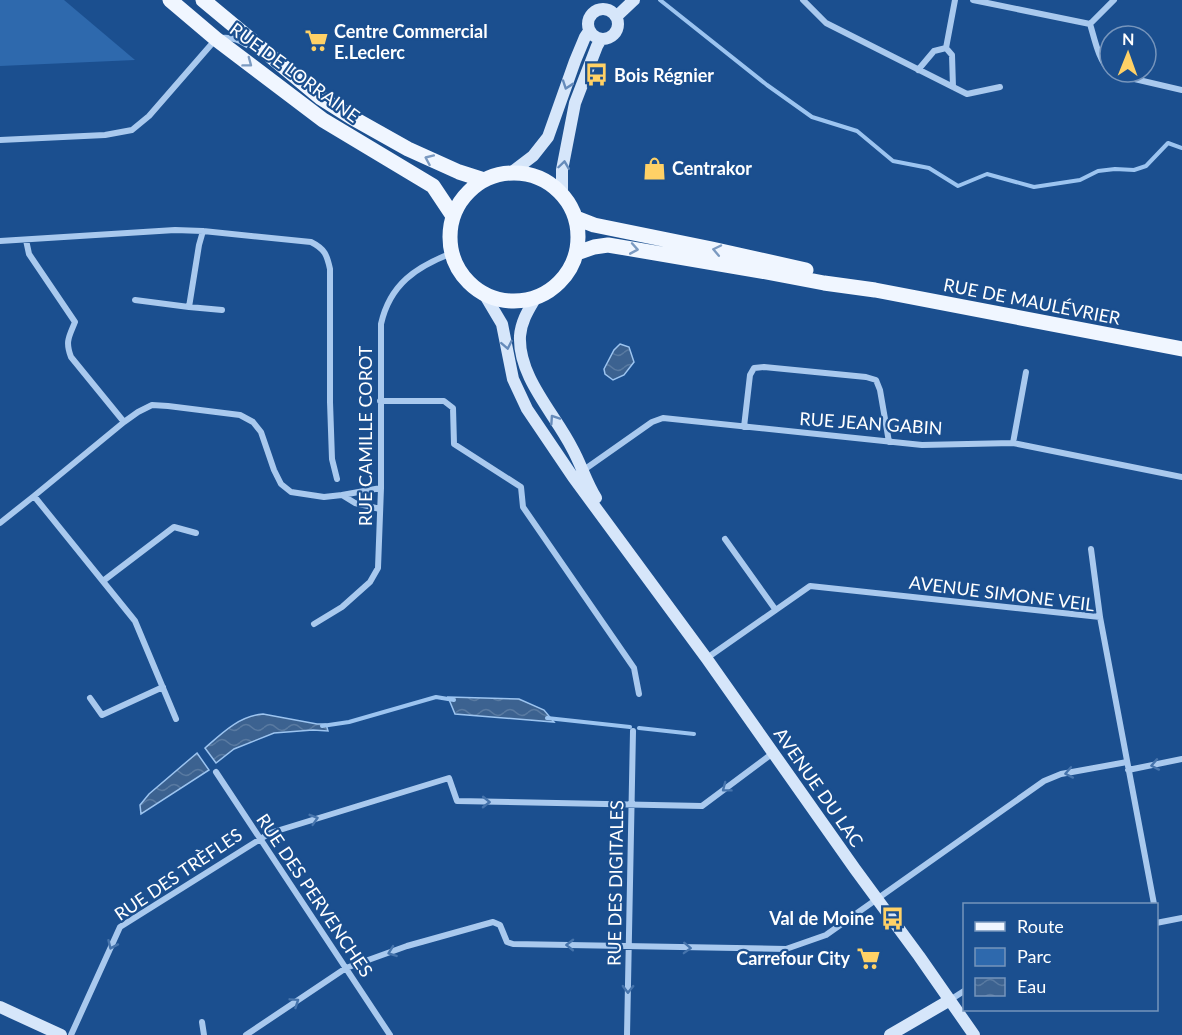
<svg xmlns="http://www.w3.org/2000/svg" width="1182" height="1035" viewBox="0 0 1182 1035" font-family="Lato,sans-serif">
<defs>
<pattern id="water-waves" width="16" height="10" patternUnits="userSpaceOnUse" patternTransform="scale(1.5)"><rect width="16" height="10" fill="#3c6290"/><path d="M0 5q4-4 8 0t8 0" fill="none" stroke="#597aa1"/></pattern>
</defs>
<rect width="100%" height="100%" fill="#1b4f8f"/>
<path fill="#2e69ad" d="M 0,0 L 64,0 L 135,60 L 0,66 Z"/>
<path fill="url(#water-waves)" stroke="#9cc4f0" stroke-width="1.5" d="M 620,344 L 629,347 L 634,362 L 624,375 L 613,380 L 605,374 L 604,369 L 614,350 Z
M 448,697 L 519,699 L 544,710 L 554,722 L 455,714 Z
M 263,714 L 317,724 L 326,724 L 328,731 L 313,730 L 274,733 L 234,749 L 216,763 L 205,748 C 222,733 239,716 263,714 Z
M 197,753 L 209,770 L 141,814 L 140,805 L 149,794 Z"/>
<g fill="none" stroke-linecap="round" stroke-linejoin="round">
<path stroke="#9cc4f0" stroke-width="4" d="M 660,0 L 767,85 L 812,117 L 857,131 L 893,161 L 929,168 L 958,186 L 987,174 L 1034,187 L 1080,180 L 1098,171 L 1115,169 L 1134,170 L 1146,166 L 1168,143 L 1182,148
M 547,718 L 630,727
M 322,726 L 349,722 L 436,697 L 454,700
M 639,728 L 694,734"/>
<path stroke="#a9c9ee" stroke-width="6" d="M 803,0 L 826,23 L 967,94 L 1000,87
M 973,0 L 1090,24 L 1114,0
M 1090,24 C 1095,40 1098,59 1110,71
M 946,48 L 955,0
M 918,70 L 934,51 L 946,48 L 952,55 L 953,87
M 1111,72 L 1113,74 L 1182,90
M 0,140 L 105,135 L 132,130 L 149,116 L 216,39 C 228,36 237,38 247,45
M 26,240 L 29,254 L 75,322 C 69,337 65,341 71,357 L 124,422
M 0,241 L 175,230 L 203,231 L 311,242 C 325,249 327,255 330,269 L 330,402 L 332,459 L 337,479
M 135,300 L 189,307 L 199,245 L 203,231
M 189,307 L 222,310
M 380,401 L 444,401 L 453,408 L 454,444 L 521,487 L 523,507 L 634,668 L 639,694
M 744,427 L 750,375 L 754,368 L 764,367 L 866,377 L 876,380 L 880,390 L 889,442
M 1013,443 L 1026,372
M 580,471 L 588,467 L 652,422 L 663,418 L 922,445 L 1013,443 L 1182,477
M 34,496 L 135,621 L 176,719
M 380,509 L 355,503 L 342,495 L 381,488
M 0,523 L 34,496 L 124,422 L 138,412 L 152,405 L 168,406 L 240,415 L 253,422 L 261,432 L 274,470 L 281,484 L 291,492 L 324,497 L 342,495
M 725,539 L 775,609
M 1091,549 L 1100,617
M 103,581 L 174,527 L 196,533
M 314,624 L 342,607 L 370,582 L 378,568 L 381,488 L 381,324 C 390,284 416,267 452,253
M 707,658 L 810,586 L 1100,617 L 1154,904
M 90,698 L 102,715 L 163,687
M 1128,770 L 1182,759
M 216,772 L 390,1035
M 1156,923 L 1182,918
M 950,1000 L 964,991
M 202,1022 L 204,1035
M 71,1035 L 120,927 L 270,833 L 449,778 L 457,801 L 702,806 L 773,753
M 246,1035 L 346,968 L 407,946 L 493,922 L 500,925 L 507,942 L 513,944 L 786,949 L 826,935 L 1044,781 L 1061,774 L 1127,762
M 627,1035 L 633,731"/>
<path stroke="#d6e6fa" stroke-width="12" d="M588 24a15 15 0 1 1 30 0a15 15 0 1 1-30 0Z
M 617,16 L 634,0
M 512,172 L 533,156 L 548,137 L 575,61 L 585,37 L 589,31
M 562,194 L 562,170 L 575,103 L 597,46 L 601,39
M 483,292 L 502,324 L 513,379 L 527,409 L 573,477 L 707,659 L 855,869 L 919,956 L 974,1035
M 536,297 C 529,309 521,321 520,336 C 518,377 555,414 572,448 C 581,464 586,482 596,498
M 0,1007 L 61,1035
M 890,1035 L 950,1000"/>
<path stroke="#f0f6ff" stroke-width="15" d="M 170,0 L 216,39 L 323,120 L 433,186 L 453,216
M 203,0 L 321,98 L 351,117 L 408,149 L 459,172 L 484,180
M450 237a64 64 0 1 1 128 0a64 64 0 1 1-128 0Z
M 576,218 L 594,225 L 712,249 L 806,270
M 577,253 L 594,247 L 608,245 L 761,271 L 824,283 L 875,290 L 1182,349"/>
</g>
<defs><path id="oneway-chevron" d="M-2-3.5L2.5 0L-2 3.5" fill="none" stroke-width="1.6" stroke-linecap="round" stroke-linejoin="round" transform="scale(1.5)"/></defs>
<g stroke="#7b9ac1">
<use href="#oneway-chevron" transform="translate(248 63) rotate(37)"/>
<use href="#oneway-chevron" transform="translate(429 159) rotate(-156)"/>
<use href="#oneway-chevron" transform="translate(634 249) rotate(10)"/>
<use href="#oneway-chevron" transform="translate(717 250) rotate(-168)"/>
</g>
<g stroke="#668bba">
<use href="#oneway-chevron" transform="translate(567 85) rotate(109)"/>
<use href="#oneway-chevron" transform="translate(564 165) rotate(-82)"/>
<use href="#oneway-chevron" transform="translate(507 345) rotate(79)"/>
<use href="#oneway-chevron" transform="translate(554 419) rotate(-124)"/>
</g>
<g stroke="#4674ac">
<use href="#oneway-chevron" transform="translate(1155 765) rotate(169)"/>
<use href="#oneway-chevron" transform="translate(1069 773) rotate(169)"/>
<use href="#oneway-chevron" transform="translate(726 788) rotate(143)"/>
<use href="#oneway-chevron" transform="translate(486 802) rotate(1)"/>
<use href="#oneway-chevron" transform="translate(314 819) rotate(-17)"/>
<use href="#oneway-chevron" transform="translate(112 945) rotate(114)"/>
<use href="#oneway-chevron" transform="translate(570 945) rotate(-179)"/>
<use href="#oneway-chevron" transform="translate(687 948) rotate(2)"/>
<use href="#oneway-chevron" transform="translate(392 952) rotate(160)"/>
<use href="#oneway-chevron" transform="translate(628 989) rotate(91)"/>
<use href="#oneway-chevron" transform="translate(295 1002) rotate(-34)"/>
</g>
<defs>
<symbol id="supermarket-bare" viewBox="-9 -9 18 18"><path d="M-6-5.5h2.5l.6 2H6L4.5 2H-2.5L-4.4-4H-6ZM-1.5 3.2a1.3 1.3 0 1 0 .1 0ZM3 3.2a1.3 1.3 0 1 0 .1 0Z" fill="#ffd166" stroke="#1b4f8f" stroke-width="2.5" paint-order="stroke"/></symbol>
<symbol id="bus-bare" viewBox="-9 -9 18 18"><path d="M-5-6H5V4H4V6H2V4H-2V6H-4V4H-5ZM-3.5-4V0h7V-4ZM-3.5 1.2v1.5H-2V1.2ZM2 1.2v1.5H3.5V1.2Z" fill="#ffd166" stroke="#1b4f8f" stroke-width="2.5" paint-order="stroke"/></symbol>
<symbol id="shop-bare" viewBox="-9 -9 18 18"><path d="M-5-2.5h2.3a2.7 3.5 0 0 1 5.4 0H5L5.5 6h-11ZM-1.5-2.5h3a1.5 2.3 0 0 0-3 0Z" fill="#ffd166" stroke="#1b4f8f" stroke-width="2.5" paint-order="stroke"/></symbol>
</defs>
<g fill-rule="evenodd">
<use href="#supermarket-bare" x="300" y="24" width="33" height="33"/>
<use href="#bus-bare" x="580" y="58" width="33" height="33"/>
<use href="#shop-bare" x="638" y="152" width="33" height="33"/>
<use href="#bus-bare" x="876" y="902" width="33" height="33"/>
<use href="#supermarket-bare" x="852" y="942" width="33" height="33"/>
</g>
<g text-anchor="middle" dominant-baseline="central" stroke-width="4.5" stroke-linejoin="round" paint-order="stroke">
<g font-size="18" font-weight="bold" fill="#fff" stroke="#1b4f8f" text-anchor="start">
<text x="334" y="31">Centre Commercial<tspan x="334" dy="21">E.Leclerc</tspan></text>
<text x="614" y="75">Bois Régnier</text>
<text x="672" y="168">Centrakor</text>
<text x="874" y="918" text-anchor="end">Val de Moine</text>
<text x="850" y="958" text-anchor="end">Carrefour City</text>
</g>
<g font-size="18" fill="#fff" stroke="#1b4f8f">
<text transform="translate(295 72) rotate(36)">RUE DE LORRAINE</text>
<text transform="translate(1032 301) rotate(11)">RUE DE MAULÉVRIER</text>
<text transform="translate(871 423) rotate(4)">RUE JEAN GABIN</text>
<text transform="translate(365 436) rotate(-90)">RUE CAMILLE COROT</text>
<text transform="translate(1002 593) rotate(7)">AVENUE SIMONE VEIL</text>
<text transform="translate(819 787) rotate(55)">AVENUE DU LAC</text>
<text transform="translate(178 874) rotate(-34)">RUE DES TRÈFLES</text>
<text transform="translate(615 883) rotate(-89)">RUE DES DIGITALES</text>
<text transform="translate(315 895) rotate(56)">RUE DES PERVENCHES</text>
</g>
</g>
<rect x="963" y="903" width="195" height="108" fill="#1b4f8f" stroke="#7695bc" stroke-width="1.5"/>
<rect x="975" y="922" width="30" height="9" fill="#f0f6ff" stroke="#7695bc" stroke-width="1.5"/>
<text x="1017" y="933" font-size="18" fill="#ffffff">Route</text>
<rect x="975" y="948" width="30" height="18" fill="#2e69ad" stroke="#7695bc" stroke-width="1.5"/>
<text x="1017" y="963" font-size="18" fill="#ffffff">Parc</text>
<rect x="975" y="978" width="30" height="18" fill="url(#water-waves)" stroke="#7695bc" stroke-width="1.5"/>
<text x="1017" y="993" font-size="18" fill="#ffffff">Eau</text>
<g transform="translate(1128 54) rotate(1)"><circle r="28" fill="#1b4f8f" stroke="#7695bc" stroke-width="1.5"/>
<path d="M0-4.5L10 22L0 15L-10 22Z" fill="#ffd166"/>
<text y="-9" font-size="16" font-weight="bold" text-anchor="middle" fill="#ffffff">N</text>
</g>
</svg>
